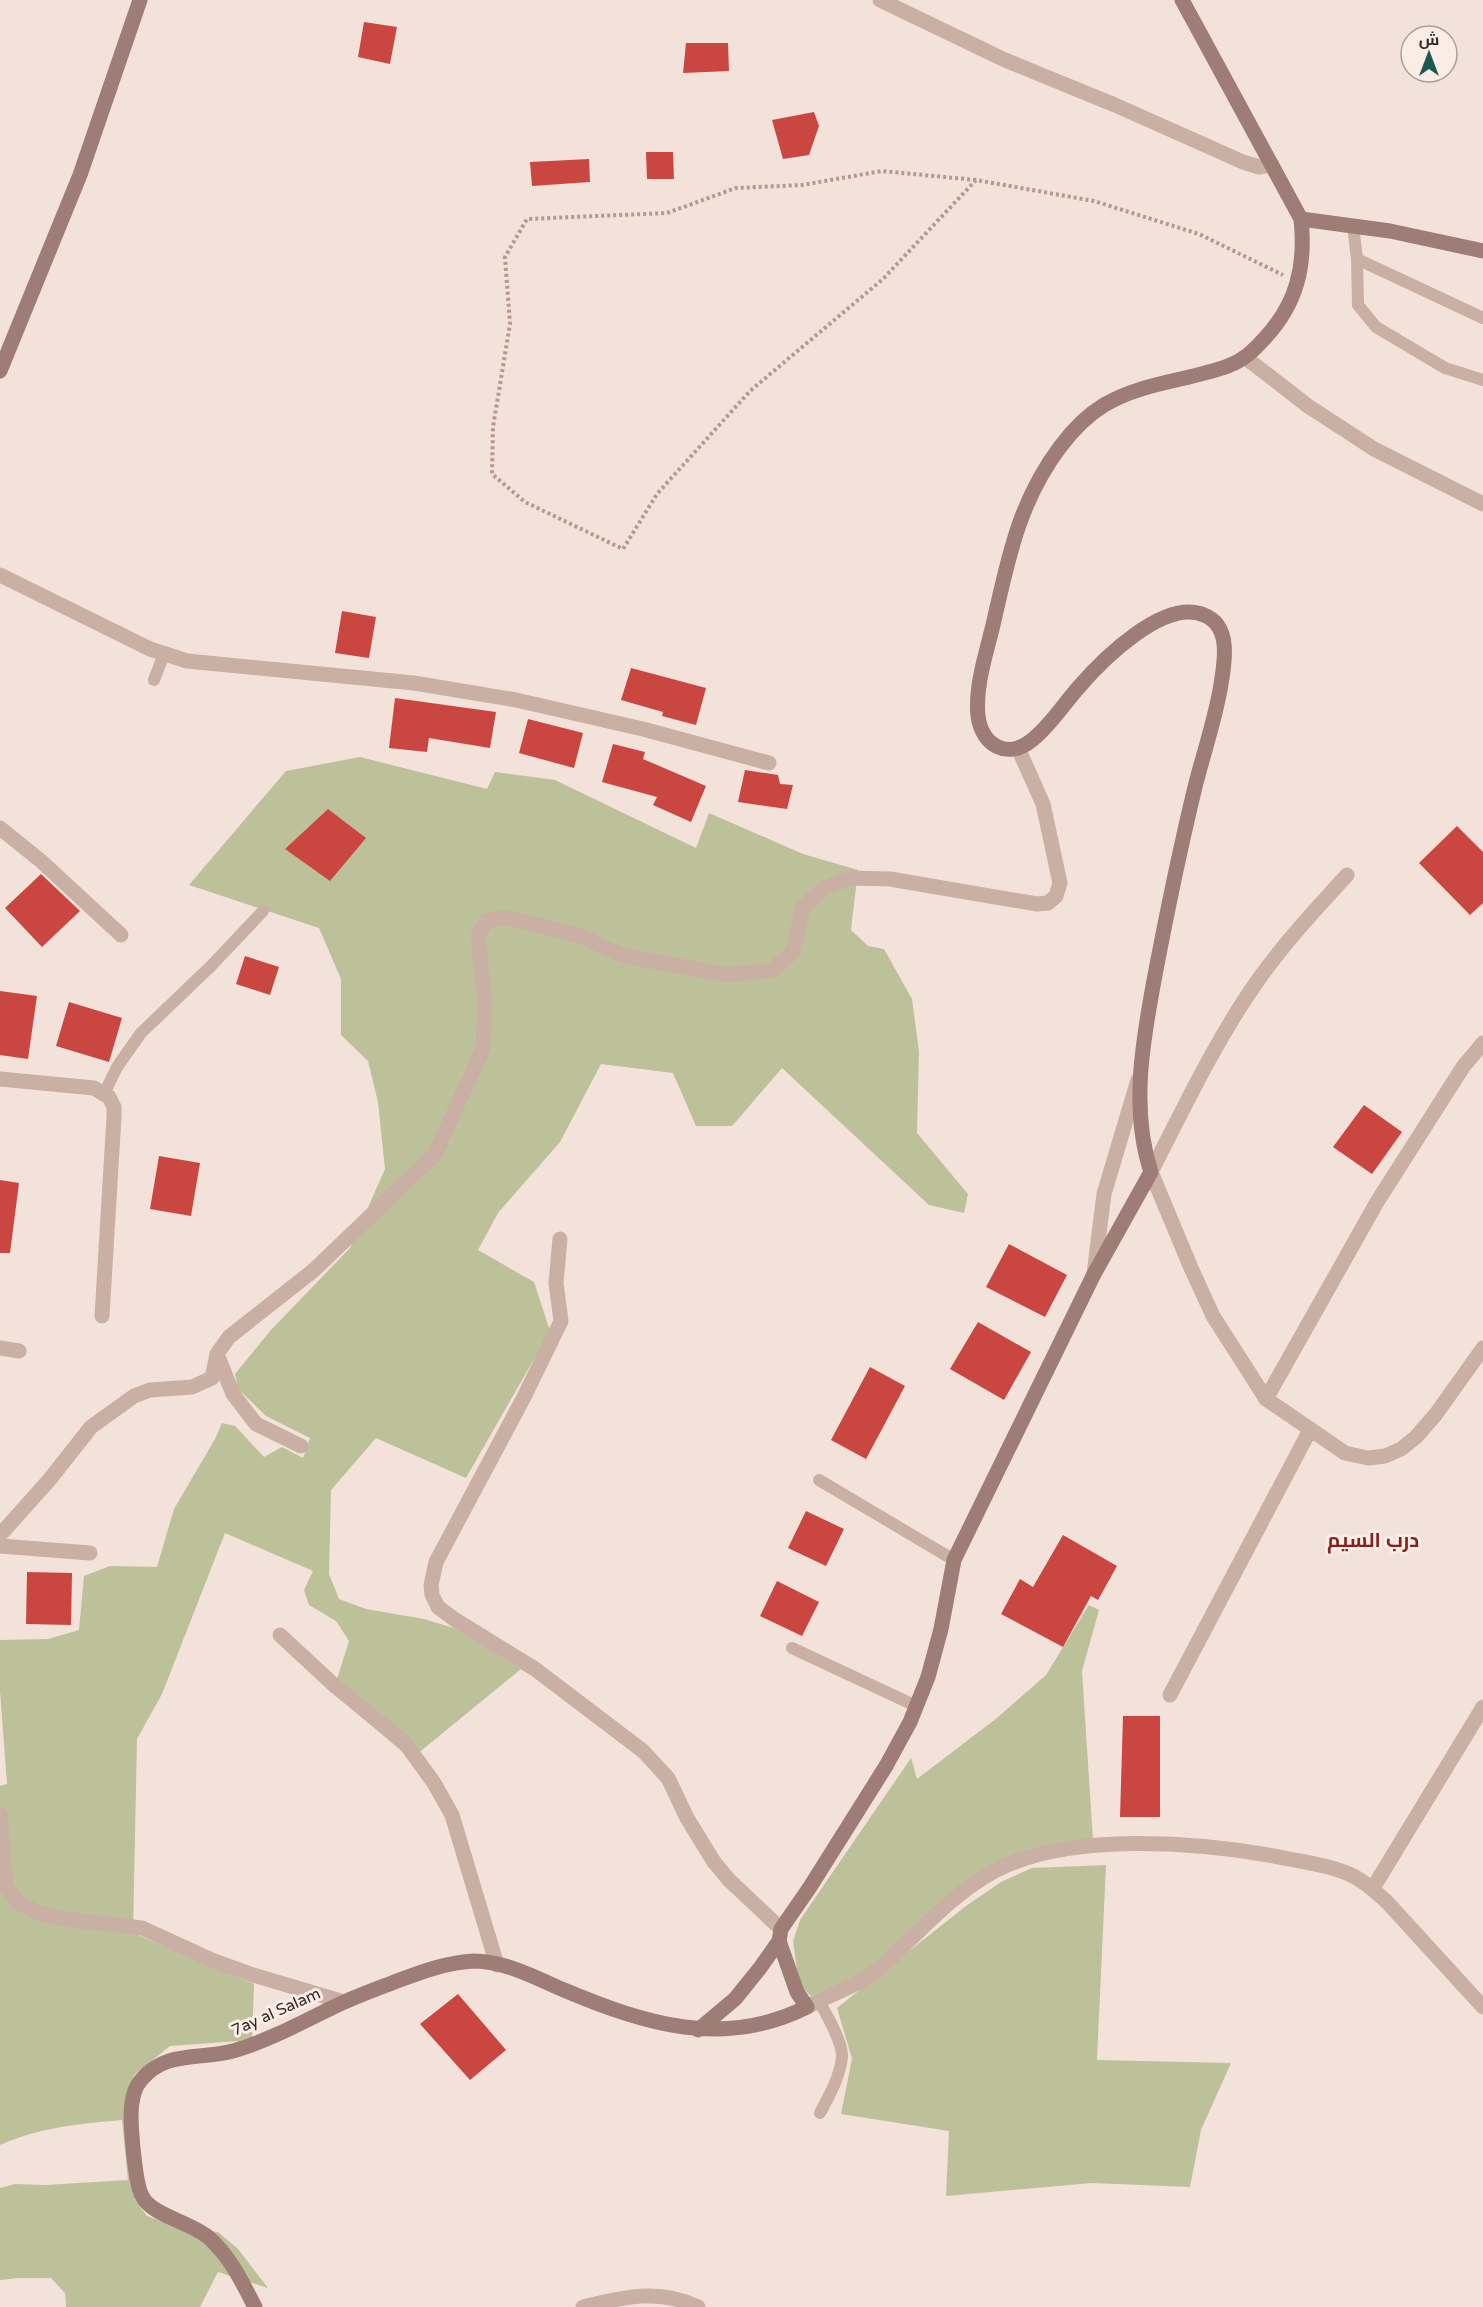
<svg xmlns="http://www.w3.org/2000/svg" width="1483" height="2307" viewBox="0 0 1483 2307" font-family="'Varela Round',Cairo,sans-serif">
<rect width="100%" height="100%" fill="#f2e2d9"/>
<path fill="#bcc199" d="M 360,757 L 487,789 L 495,772 L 555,780 L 696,848 L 709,813 L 803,854 L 858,870 L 851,930 L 868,946 L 884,949 L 912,999 L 919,1052 L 917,1133 L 968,1194 L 964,1213 L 929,1205 L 782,1068 L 732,1126 L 696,1126 L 673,1073 L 601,1064 L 560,1142 L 498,1213 L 478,1250 L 534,1282 L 550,1331 L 466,1478 L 376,1438 L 331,1490 L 329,1574 L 339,1599 L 366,1609 L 424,1619 L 457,1629 L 521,1669 L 411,1759 L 347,1705 L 337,1679 L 349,1641 L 336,1621 L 309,1605 L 304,1590 L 313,1571 L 225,1533 L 162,1694 L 137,1739 L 133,1933 L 254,1984 L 252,2040 L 170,2046 L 134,2075 L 128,2099 L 131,2180 L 135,2200 L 147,2216 L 183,2229 L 218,2232 L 238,2249 L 268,2288 L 218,2272 L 200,2307 L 66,2307 L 65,2293 L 51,2278 L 18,2278 L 0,2280 L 0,2188 L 15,2184 L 45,2185 L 128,2180 L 122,2120 C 78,2124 41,2127 0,2145 L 0,1786 L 7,1784 L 0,1691 L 0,1640 L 48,1639 L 79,1630 L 84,1576 L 110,1566 L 157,1567 L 174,1509 L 215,1439 L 222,1423 L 235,1426 L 264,1457 L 282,1447 L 303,1458 L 310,1438 L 266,1416 L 238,1389 L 235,1374 L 271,1330 L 350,1248 L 385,1169 L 378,1102 L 368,1061 L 341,1035 L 341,979 L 319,928 L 189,885 L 286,771 Z
M 1089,1605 L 1099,1610 L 1082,1671 L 1093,1840 L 993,1865 L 862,1975 L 811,1996 L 799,1984 L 793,1941 L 800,1920 L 911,1758 L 917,1779 L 997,1718 L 1046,1675 Z
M 1106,1865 L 1097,2060 L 1231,2063 L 1201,2130 L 1190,2187 L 1092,2183 L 946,2196 L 949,2131 L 841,2114 L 852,2059 L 837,2008 L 966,1906 L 1001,1882 L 1032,1868 Z"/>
<path fill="#ca4640" d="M 364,22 L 397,27 L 390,64 L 358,57 Z
M 686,43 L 728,43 L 729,71 L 683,73 Z
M 814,112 L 819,126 L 809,155 L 783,159 L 772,120 Z
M 646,152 L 673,152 L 674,179 L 647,179 Z
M 589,159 L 590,182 L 532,186 L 530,162 Z
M 342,611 L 376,617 L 369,658 L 335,653 Z
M 631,668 L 706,688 L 696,725 L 662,716 L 663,712 L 621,700 Z
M 395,698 L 496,712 L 490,748 L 429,738 L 427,752 L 389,748 Z
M 528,719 L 583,733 L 574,768 L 519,753 Z
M 613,744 L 645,752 L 643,759 L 706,786 L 691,822 L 653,805 L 657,797 L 602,782 Z
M 745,770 L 778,775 L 780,784 L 793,785 L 787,809 L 738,802 Z
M 328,809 L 366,838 L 330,881 L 285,849 Z
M 1457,826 L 1483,852 L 1483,903 L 1470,915 L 1419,863 Z
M 41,874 L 80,911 L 42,947 L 5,908 Z
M 245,956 L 279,967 L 270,995 L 236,984 Z
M 0,991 L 37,996 L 28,1059 L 0,1055 Z
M 69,1002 L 122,1018 L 109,1062 L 56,1046 Z
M 1364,1105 L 1402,1132 L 1372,1174 L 1333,1147 Z
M 159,1156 L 200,1163 L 191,1216 L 150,1209 Z
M 0,1180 L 19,1183 L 10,1253 L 0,1253 Z
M 1009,1244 L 1067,1275 L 1045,1317 L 986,1287 Z
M 978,1322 L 1031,1352 L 1004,1400 L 950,1369 Z
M 870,1367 L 905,1386 L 866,1459 L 831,1440 Z
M 806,1511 L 844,1529 L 826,1566 L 788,1548 Z
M 1063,1535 L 1117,1566 L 1098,1600 L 1091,1596 L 1063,1647 L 1001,1614 L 1020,1579 L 1033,1587 Z
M 27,1572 L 72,1573 L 71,1625 L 26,1624 Z
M 777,1581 L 819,1602 L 802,1636 L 760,1616 Z
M 1123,1716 L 1160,1716 L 1160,1817 L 1120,1817 Z
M 458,1994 L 506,2050 L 470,2080 L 420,2024 Z"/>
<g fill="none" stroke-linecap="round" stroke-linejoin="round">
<path stroke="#b6988f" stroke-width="4" stroke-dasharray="3 3" stroke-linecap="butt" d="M 976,180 L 882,171 L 802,185 L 736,188 L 667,213 L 527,219 L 505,257 L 510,324 L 493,427 L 492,474 L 525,502 L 623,549 L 657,494 L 750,391 L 883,279 L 976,180 L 1094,201 L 1199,234 L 1283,275"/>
<path stroke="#caafa5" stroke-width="12" d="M 1353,225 L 1357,259 L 1358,305 L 1376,327 L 1445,368 L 1483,380
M 1357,259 L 1483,318
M 154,680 L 164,654
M 105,1092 L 117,1067 L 141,1033 L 211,966 L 263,911
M 819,1480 L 954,1560
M 792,1648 L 916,1706
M 819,2001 C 826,2014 843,2042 842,2057 C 840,2077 829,2096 820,2113"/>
<path stroke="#caafa5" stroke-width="15" d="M 880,0 L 1005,60 L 1115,105 L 1243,162 L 1259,167 L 1272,165
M 1246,358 L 1308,406 L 1374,449 L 1483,504
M 0,575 L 150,649 L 187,661 L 414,683 L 516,700 L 643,729 L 769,763
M 0,828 L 41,861 L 121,935
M 1347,875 C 1317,908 1287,940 1261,976 C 1217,1037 1185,1106 1151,1172 L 1191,1268 L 1213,1316 L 1266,1399 L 1345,1453 L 1368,1458 L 1385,1456 L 1401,1449 L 1416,1437 L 1436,1414 L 1483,1348
M 0,1079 L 94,1088 L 109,1097 L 114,1107 L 114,1117 L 102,1316
M 560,1239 L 556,1283 L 561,1321 L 524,1397 L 436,1562 L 431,1585 L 432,1595 L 438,1607 L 454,1619 L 535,1669 L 643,1751 L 668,1778 L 687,1818 L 714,1862 L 729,1880 L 781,1929
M 1094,1274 L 1104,1194 L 1138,1080
M 0,1348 L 19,1351
M 217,1354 L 233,1394 L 256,1424 L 301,1446
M 1266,1399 L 1377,1202 L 1463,1067 L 1483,1043
M 0,1535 L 50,1479 L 91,1427 L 134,1396 L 150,1390 L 192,1387 L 212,1378 L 217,1354 L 229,1337 L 314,1270 L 435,1154 L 483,1049 L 485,1002 L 478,936 L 486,921 L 504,918 L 527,922 L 580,936 L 624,956 L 728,975 L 772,970 L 793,952 L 803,907 L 824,888 L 851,878 L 890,879 L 1037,904 L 1048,903 L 1056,896 L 1060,883 L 1043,804 L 1018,748
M 0,1546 L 90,1553
M 280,1635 L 335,1686 L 405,1743 L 434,1783 L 452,1815 L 497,1965
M 1170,1695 L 1310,1430
M 0,1815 L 6,1887 L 19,1903 L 34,1911 L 57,1918 L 142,1928 L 212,1960 L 253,1975 L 344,2002
M 1373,1888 L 1483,1707
M 807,2007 C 827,1996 849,1989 868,1977 C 880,1969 890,1959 899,1950 C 927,1924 954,1895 986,1876 C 1062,1829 1205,1842 1289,1859 C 1311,1863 1336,1867 1355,1877 C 1368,1884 1377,1893 1387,1902 L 1483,2007
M 583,2307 C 622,2297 660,2288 698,2307"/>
<path stroke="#9e7d76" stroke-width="15" d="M 1301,219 L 1390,231 L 1483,251
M 0,371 L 80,175 L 140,0
M 698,2030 L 735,1999 L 760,1968 L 779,1941
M 255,2307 C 242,2282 230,2256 208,2237 C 190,2222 151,2215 142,2196 C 135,2183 129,2118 132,2103 C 133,2095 136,2086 141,2080 C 166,2050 200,2060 233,2051 C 271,2040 306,2020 342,2003 C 360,1995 379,1988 397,1981 C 421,1972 448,1962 474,1961 C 505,1961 536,1978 564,1990 C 645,2024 723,2049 807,2007 L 797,1992 L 779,1941 L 781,1929 L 810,1887 L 886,1766 L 910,1722 L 928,1677 L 941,1629 L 954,1560 L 1094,1274 L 1151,1172 C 1130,1109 1143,1039 1155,975 C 1167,912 1180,849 1195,787 C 1203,755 1214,723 1220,690 C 1224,666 1233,626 1204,615 C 1164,598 1102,660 1078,688 C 1063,705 1050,726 1032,740 C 1008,760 982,746 978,716 C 975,686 986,654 993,625 C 1008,560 1018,503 1060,447 C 1072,431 1086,416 1104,405 C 1143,382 1187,381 1228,366 C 1244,360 1253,351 1264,339 C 1297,304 1306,266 1301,219 L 1182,0"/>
</g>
<g text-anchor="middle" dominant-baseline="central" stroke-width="6" stroke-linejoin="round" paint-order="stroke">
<g font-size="16" fill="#362827" stroke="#faede6">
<text transform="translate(276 2012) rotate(-24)">7ay al Salam</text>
</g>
<g font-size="20" font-weight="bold" fill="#87211d" stroke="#faede6">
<text x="1373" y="1541">درب السيم</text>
</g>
</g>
<g transform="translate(1429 54)"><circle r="28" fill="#faede6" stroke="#ac9e9a" stroke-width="1.5"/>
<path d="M0-4.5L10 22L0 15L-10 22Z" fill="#1b5950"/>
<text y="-9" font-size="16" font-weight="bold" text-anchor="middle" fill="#362827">ش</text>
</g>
</svg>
